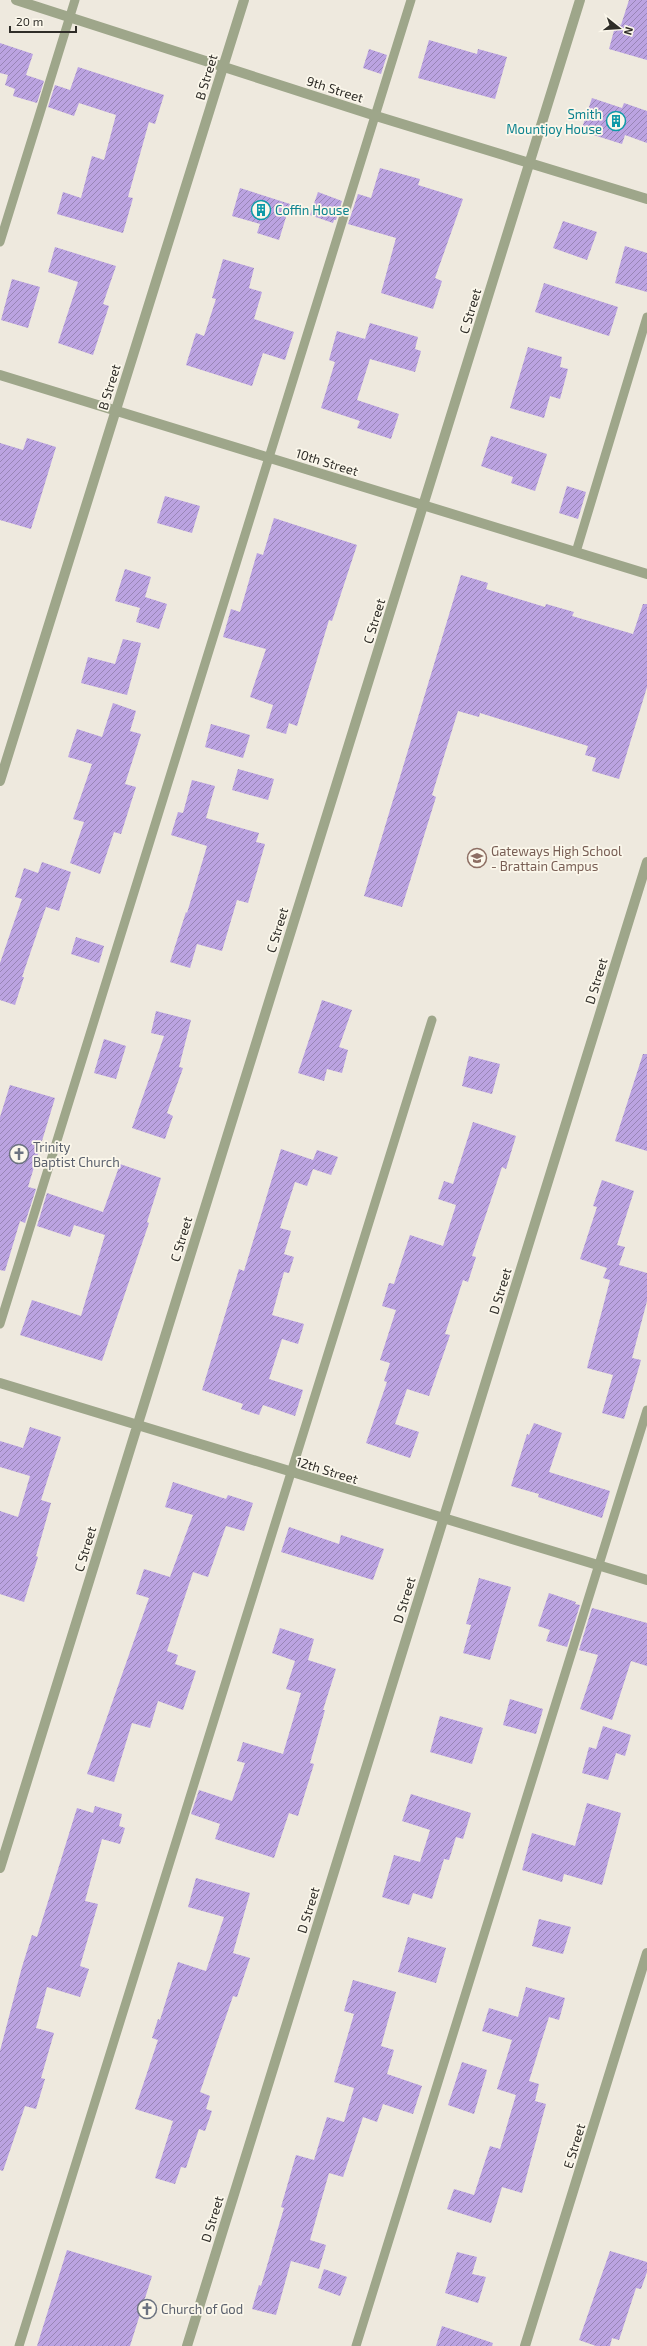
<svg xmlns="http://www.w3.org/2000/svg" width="647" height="2346" viewBox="0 0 647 2346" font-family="'Exo 2',sans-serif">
<defs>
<pattern id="building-hatch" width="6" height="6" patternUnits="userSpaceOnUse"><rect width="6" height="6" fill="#bba3e1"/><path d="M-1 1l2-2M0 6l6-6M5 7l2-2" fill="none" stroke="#9885b6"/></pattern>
</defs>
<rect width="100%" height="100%" fill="#eee9de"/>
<path fill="url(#building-hatch)" d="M 629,0 L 647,0 L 647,60 L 609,49 L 616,23 L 621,25 Z
M 429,40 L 477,54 L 478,49 L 507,57 L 495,99 L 418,78 Z
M 0,43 L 33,54 L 26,75 L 44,81 L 37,103 L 13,96 L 15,89 L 5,85 L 8,75 L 0,73 Z
M 369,49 L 387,55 L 381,74 L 363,68 Z
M 78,67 L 164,95 L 155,124 L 149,122 L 128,197 L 133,198 L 123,233 L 57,214 L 63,192 L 81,198 L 92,156 L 104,160 L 116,115 L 79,103 L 74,116 L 48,107 L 55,85 L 70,90 Z
M 592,98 L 622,108 L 624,103 L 647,111 L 647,143 L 625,135 L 622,144 L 581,131 Z
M 380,168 L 420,179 L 418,185 L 463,199 L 435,278 L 442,281 L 433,309 L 381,293 L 396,238 L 348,224 L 358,194 L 371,198 Z
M 240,188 L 290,204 L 279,240 L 257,233 L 260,224 L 232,216 Z
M 318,192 L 342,201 L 336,220 L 334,220 L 333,223 L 310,215 Z
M 563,221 L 597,232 L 587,260 L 553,248 Z
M 625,246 L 647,253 L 647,292 L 615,283 Z
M 55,247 L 116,266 L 103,304 L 109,306 L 93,355 L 58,343 L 78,282 L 48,272 Z
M 223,259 L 254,268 L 249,288 L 262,292 L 254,319 L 294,332 L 285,360 L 263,353 L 252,386 L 186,365 L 196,333 L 204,336 L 216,299 L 212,298 Z
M 12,279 L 40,287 L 28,328 L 1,320 Z
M 544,283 L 618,307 L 609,336 L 535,312 Z
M 370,323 L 418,337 L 415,349 L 421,351 L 415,372 L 370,359 L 357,400 L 399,414 L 391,439 L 357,428 L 360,421 L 321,408 L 335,362 L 329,360 L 337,331 L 365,339 Z
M 528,347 L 562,357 L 560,367 L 568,369 L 560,399 L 550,396 L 544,418 L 510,408 Z
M 491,436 L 547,454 L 535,491 L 511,483 L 513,477 L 481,466 Z
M 27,438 L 56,447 L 31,529 L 0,520 L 0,443 L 23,450 Z
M 567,486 L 586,492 L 578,519 L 559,513 Z
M 165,496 L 200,506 L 192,533 L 157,523 Z
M 274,518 L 357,545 L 332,621 L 329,620 L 297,726 L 289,723 L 286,734 L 266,728 L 273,705 L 250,697 L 266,649 L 223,637 L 231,609 L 240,612 L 257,553 L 263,555 Z
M 125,569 L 151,577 L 145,597 L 167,604 L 159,629 L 136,622 L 140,608 L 115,601 Z
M 461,575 L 488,583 L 486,589 L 545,607 L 546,604 L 574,612 L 572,616 L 633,634 L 643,604 L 647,604 L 647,687 L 619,779 L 592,771 L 596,758 L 585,755 L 588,746 L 480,713 L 479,717 L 458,711 L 432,795 L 436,797 L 402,907 L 364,896 Z
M 123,639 L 141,643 L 127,695 L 81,683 L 88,657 L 115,664 Z
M 113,703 L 136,711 L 130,731 L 141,734 L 125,784 L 136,787 L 121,834 L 114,832 L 100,874 L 70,863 L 84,822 L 73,819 L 92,764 L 68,757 L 77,729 L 102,737 Z
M 211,724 L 250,735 L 243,758 L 205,747 Z
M 238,769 L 274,779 L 268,800 L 232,790 Z
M 192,780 L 215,786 L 206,818 L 259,833 L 256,842 L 265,844 L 248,903 L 237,900 L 222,951 L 197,944 L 190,968 L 170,962 L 186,912 L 187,913 L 207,846 L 171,835 L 178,812 L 183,813 Z
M 42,862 L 71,872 L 59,911 L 46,907 L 22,977 L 24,977 L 15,1005 L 0,1000 L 0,963 L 22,899 L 15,897 L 24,868 L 38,873 Z
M 76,937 L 104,946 L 99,963 L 71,954 Z
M 322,1000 L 352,1010 L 339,1047 L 348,1050 L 342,1073 L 327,1069 L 324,1081 L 298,1073 Z
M 156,1011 L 191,1020 L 179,1067 L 183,1068 L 167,1113 L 173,1116 L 165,1139 L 132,1128 L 164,1036 L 151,1033 Z
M 104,1039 L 126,1046 L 116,1079 L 94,1073 Z
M 643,1054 L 647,1054 L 647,1151 L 615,1141 Z
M 469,1056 L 500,1064 L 492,1094 L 462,1086 Z
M 10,1085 L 55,1098 L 28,1187 L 36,1189 L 25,1223 L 20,1221 L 5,1271 L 0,1270 L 0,1117 Z
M 473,1122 L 516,1136 L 506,1169 L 502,1167 L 472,1256 L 476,1257 L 468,1282 L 463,1280 L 445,1334 L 450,1335 L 429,1396 L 407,1389 L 395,1424 L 419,1432 L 410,1458 L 366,1443 L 387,1382 L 384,1381 L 390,1363 L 380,1360 L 396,1310 L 382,1306 L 389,1283 L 394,1284 L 410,1235 L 443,1246 L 456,1205 L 438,1199 L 444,1181 L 453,1184 Z
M 281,1149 L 313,1160 L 317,1150 L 338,1157 L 331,1175 L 313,1169 L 307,1186 L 295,1182 L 280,1228 L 291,1231 L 284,1254 L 294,1257 L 289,1273 L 284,1272 L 272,1315 L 304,1324 L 298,1344 L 282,1339 L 269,1379 L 303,1390 L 295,1416 L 263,1405 L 259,1415 L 241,1409 L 243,1404 L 202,1390 L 239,1269 L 244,1271 Z
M 120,1164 L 161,1178 L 147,1222 L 149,1223 L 102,1361 L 20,1335 L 32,1300 L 81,1316 L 105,1235 L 74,1225 L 70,1237 L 37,1226 L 47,1193 L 103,1212 Z
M 602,1180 L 634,1191 L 617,1245 L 625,1247 L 619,1265 L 647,1273 L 647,1301 L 632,1358 L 641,1360 L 624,1419 L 602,1413 L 613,1375 L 587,1368 L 610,1280 L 603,1278 L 607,1268 L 580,1259 L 597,1207 L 593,1206 Z
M 534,1423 L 562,1433 L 549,1472 L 610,1491 L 602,1518 L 538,1497 L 539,1494 L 511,1486 L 527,1434 L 529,1435 Z
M 30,1427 L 61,1437 L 41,1500 L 51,1503 L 36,1556 L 38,1557 L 24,1602 L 0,1594 L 0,1511 L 18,1517 L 30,1476 L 0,1467 L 0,1441 L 23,1448 Z
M 173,1482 L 226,1499 L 228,1495 L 253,1503 L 244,1531 L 226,1526 L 208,1577 L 193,1572 L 167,1651 L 178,1655 L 175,1664 L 196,1671 L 183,1710 L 158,1701 L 150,1728 L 132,1723 L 114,1782 L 87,1774 L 149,1598 L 136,1594 L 144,1569 L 170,1577 L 193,1515 L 165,1507 Z
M 289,1527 L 339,1544 L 341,1535 L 384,1549 L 373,1580 L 281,1552 Z
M 479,1578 L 511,1587 L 490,1660 L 463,1653 L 471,1625 L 466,1624 Z
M 549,1593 L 576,1602 L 575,1604 L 580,1605 L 567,1647 L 546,1641 L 550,1630 L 538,1626 Z
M 592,1608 L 647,1623 L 647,1666 L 631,1661 L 612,1720 L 580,1709 L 598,1655 L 579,1650 Z
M 280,1628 L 314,1639 L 308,1660 L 336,1669 L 323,1710 L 325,1710 L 310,1763 L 314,1764 L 298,1816 L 289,1813 L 274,1858 L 215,1839 L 220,1824 L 191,1814 L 199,1790 L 232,1801 L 245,1763 L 237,1761 L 243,1742 L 283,1754 L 301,1693 L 286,1689 L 295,1661 L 272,1653 Z
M 510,1699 L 543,1709 L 536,1734 L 503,1725 Z
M 440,1716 L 483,1728 L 472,1764 L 430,1752 Z
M 603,1726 L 631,1735 L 625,1756 L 616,1753 L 608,1780 L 582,1773 L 589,1747 L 596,1749 Z
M 411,1794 L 471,1813 L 463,1839 L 456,1837 L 449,1860 L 444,1859 L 432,1899 L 413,1893 L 409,1905 L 382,1897 L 394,1855 L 420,1862 L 430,1830 L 402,1821 Z
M 587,1803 L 621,1813 L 602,1885 L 564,1874 L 562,1882 L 522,1870 L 532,1833 L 575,1846 Z
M 95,1806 L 122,1814 L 119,1826 L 125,1828 L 120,1844 L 102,1839 L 85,1901 L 98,1904 L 80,1966 L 89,1969 L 80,1997 L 47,1987 L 36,2028 L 54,2033 L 41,2078 L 45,2079 L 36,2109 L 25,2106 L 3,2171 L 0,2170 L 0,2051 L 22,1967 L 32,1935 L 37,1937 L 77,1808 L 93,1813 Z
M 196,1878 L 250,1893 L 233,1953 L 250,1958 L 237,1997 L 233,1996 L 200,2092 L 210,2096 L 206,2109 L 212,2111 L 205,2131 L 199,2129 L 186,2168 L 181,2167 L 175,2184 L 155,2178 L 173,2121 L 135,2109 L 158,2040 L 152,2038 L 158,2019 L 160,2020 L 178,1962 L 206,1971 L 224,1917 L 188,1907 Z
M 539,1919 L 571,1927 L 563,1954 L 532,1946 Z
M 408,1937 L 446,1948 L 436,1983 L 398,1972 Z
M 353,1980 L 396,1992 L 381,2046 L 394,2050 L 387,2074 L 422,2086 L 413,2114 L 383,2104 L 377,2122 L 363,2117 L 343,2177 L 329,2173 L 310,2240 L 326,2245 L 319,2269 L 291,2261 L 276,2315 L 252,2309 L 259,2285 L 261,2286 L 284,2208 L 281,2207 L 296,2155 L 314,2160 L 327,2117 L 344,2122 L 354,2088 L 334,2082 L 354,2014 L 344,2011 Z
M 526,1987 L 565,1998 L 559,2020 L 549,2017 L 529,2081 L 539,2084 L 535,2101 L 546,2104 L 522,2193 L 502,2187 L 491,2223 L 447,2209 L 454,2189 L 474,2195 L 490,2146 L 500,2149 L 516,2095 L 497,2089 L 512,2040 L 482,2031 L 489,2008 L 518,2017 Z
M 462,2062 L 487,2070 L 474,2114 L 448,2105 Z
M 67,2250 L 152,2276 L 130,2346 L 37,2346 Z
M 610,2251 L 647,2262 L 647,2272 L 641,2289 L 636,2288 L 619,2340 L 612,2338 L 610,2346 L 596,2346 L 579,2340 Z
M 457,2252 L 477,2257 L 472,2274 L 486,2277 L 478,2303 L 445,2293 Z
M 324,2269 L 347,2277 L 340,2296 L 318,2288 Z
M 442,2326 L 493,2343 L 492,2346 L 436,2346 Z"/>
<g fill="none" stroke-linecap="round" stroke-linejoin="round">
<path stroke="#9ea68a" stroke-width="9" d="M 0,242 L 75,0
M 576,552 L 647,317
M 0,1324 L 411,0
M 19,2346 L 432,1020
M 356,2346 L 647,1410"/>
<path stroke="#9ea68a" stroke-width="10" d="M 16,0 L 376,116 L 647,199
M 0,1383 L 647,1580
M 0,1868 L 580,0
M 187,2346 L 647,862"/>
<path stroke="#9ea68a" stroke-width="10" d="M 0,375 L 647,574
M 0,781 L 244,0
M 525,2346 L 647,1953"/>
</g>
<defs>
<symbol id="building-ring" viewBox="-11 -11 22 22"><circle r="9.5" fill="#fbf7eb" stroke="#0f9aa8" stroke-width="1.5"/><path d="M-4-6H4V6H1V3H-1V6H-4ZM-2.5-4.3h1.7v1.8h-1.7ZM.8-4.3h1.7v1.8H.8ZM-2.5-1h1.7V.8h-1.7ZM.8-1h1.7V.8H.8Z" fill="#0f9aa8"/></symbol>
<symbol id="school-ring" viewBox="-11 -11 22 22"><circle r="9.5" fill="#fbf7eb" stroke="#8d6e63" stroke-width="1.5"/><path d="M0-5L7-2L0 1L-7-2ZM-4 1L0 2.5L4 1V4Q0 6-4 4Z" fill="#8d6e63"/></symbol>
<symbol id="church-ring" viewBox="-11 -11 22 22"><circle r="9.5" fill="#fbf7eb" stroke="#6b7280" stroke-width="1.5"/><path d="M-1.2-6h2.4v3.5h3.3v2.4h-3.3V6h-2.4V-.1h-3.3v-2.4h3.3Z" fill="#6b7280"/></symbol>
</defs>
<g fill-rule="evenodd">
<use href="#building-ring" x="605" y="110" width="22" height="22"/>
<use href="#building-ring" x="250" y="199" width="22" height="22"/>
<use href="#school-ring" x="466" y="847" width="22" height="22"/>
<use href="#church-ring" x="8" y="1143" width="22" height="22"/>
<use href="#church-ring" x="136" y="2298" width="22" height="22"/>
</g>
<g text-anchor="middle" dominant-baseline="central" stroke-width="3.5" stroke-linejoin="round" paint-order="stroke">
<g font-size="13" fill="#2f2d28" stroke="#fbf7eb">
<text transform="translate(206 77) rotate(-73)">B Street</text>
<text transform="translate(335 89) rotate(18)">9th Street</text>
<text transform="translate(470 311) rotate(-73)">C Street</text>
<text transform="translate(109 387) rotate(-73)">B Street</text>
<text transform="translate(327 462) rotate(17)">10th Street</text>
<text transform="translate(374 621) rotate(-73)">C Street</text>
<text transform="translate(277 930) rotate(-73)">C Street</text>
<text transform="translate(596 981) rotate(-73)">D Street</text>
<text transform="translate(181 1239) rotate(-73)">C Street</text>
<text transform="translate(500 1291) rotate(-73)">D Street</text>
<text transform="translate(327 1470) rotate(17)">12th Street</text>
<text transform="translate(85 1549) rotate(-73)">C Street</text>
<text transform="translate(404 1600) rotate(-73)">D Street</text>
<text transform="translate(308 1910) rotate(-73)">D Street</text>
<text transform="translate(574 2146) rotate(-73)">E Street</text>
<text transform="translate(212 2219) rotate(-73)">D Street</text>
</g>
<g font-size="13" fill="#0d838f" stroke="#fbf7eb" text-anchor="end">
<text x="602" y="114">Smith<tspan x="602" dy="15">Mountjoy House</tspan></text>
<text x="275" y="210" text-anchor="start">Coffin House</text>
</g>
<g font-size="13" fill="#785e54" stroke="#fbf7eb" text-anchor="start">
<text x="491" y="851">Gateways High School<tspan x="491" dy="15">- Brattain Campus</tspan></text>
</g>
<g font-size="13" fill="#5b616d" stroke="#fbf7eb" text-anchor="start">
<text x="33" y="1147">Trinity<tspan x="33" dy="15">Baptist Church</tspan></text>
<text x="161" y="2309">Church of God</text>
</g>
</g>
<g transform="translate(619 28) rotate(107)" stroke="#fbf7eb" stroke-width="3" paint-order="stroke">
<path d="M0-3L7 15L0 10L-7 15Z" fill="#2f2d28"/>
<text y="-6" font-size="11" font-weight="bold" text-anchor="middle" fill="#2f2d28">N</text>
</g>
<path d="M10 26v6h66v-6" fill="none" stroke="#2f2d28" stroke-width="2"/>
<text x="16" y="26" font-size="12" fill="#2f2d28" stroke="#fbf7eb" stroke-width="3" paint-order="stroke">20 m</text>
</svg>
